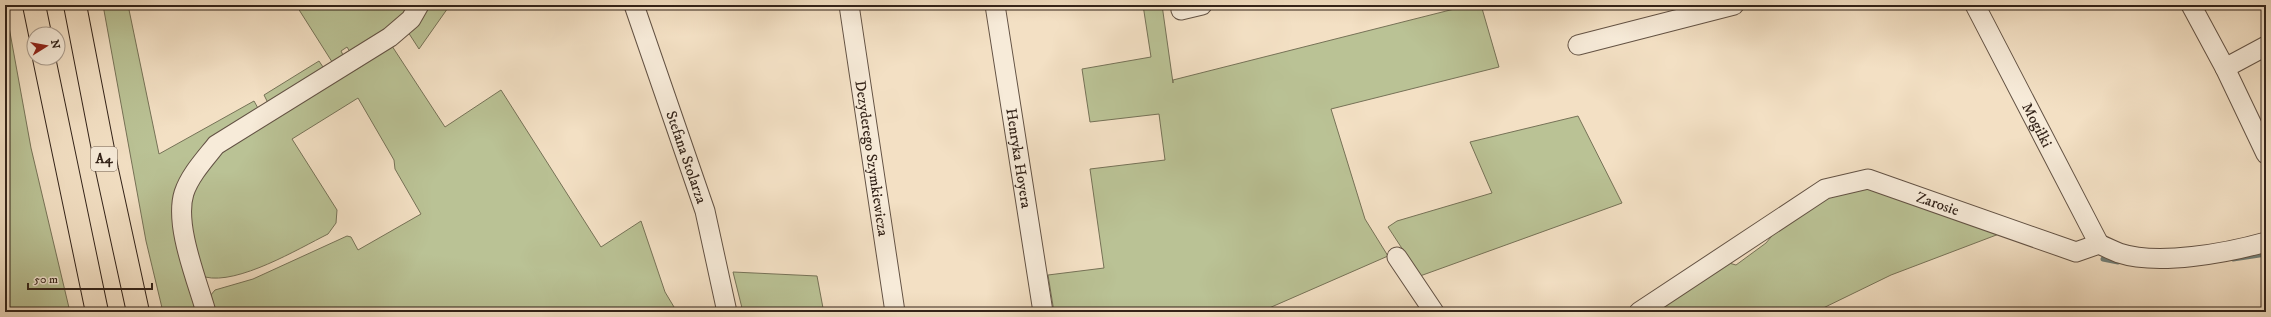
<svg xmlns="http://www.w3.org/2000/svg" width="2271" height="317" viewBox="0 0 2271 317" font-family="'IM FELL DW Pica',serif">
<rect width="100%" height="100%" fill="#f3e0c4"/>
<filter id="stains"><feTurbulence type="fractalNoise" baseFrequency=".005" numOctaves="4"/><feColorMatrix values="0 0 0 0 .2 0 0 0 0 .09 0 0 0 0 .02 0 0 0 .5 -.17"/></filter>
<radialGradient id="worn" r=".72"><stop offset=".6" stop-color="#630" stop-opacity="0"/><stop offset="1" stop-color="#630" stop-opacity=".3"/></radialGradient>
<path fill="#bac295" stroke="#767257" d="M 5,5 L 31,148 L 70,312 L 5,312 Z
M 103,5 L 128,5 L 159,154 L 254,101 L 259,110 L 199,150 L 183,178 L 199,312 L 163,312 L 146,241 Z
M 296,5 L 411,5 L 398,23 L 352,55 L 347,47 L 341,51 L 345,59 L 334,65 Z
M 429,5 L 450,5 L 419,49 L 408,32 Z
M 1143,5 L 1162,5 L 1173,83 L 1173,80 L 1470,5 L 1481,5 L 1499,67 L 1331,109 L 1365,219 L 1388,256 L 1260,312 L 1054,312 L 1048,275 L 1104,268 L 1090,169 L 1165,160 L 1159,114 L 1090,122 L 1082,69 L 1151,57 Z
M 390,43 L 445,127 L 501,90 L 601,247 L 641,221 L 665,292 L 677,312 L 212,312 L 210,296 L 215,290 L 253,279 L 347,236 L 351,237 L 358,250 L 421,214 L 395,169 L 394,160 L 358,98 L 292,139 L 337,210 L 336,223 L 328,234 C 298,249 238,285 205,277 L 192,239 L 191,201 L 196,185 L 218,152 L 362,66 Z
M 319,61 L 325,70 L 269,105 L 264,95 Z
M 1578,116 L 1622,203 L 1420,276 L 1388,227 L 1397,221 L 1492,193 L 1470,142 Z
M 1869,187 L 1999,234 L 1891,275 L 1815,312 L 1652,312 L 1729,263 L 1736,265 L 1766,243 L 1776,231 L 1835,192 Z
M 733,272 L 817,276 L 823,308 L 799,312 L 743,312 Z"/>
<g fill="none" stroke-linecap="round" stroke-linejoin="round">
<path stroke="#717f78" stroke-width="5" d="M 2103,259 L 2118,262
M 2233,259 L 2266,254"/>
<defs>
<g id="minor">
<path id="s1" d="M 634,5 L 705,211 L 727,312"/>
<path id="s2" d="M 849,5 L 895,312"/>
<path id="s3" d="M 995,5 L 1043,312"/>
<path id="s4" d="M 1975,5 L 2099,244"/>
<path d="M 2191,5 L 2225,68 L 2266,154"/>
<path d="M 1181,10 L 1202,5"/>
<path d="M 1578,45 L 1734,5"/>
<path d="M 2225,68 L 2266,46"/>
<path d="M 1397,257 L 1434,312"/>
<path d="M 206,312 C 197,280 174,225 184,193 C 190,175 205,159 216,145 L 390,37 L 411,19 L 419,5"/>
<path id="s5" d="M 1639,312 L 1825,189 L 1868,179 L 2076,252 L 2099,244 C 2105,247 2112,250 2119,253 C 2158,266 2227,253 2266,242"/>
</g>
<path id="motorway" d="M 34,5 L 40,34
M 75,5 L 107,170 L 138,312
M 44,58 L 97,312"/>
</defs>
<use href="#minor" stroke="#635244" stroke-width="21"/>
<use href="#motorway" stroke="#332319" stroke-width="24"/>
<use href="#minor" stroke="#f7ebd9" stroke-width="19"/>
<use href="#motorway" stroke="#f3e0c4" stroke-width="22"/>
</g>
<g text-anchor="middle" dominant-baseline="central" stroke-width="4" stroke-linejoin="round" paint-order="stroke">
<rect fill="#f7ebd9" stroke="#6e5f53" stroke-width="1" x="91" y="147" width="26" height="24" rx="3"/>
<g font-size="14" font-weight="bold" fill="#332319">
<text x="104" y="159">A4</text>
</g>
<g font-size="15" fill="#332319" stroke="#f7ebd9">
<text stroke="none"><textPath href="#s4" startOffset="135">Mogiłki</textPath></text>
<text stroke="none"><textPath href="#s1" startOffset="161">Stefana Stolarza</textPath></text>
<text stroke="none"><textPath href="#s2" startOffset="155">Dezyderego Szymkiewicza</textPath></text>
<text stroke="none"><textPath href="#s3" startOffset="155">Henryka Hoyera</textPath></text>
<text stroke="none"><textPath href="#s5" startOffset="341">Zarosie</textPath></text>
</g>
</g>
<rect width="2271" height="317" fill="none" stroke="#f3e0c4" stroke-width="20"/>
<rect x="6" y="6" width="2259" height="305" fill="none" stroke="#332319" stroke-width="2"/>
<rect x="10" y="10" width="2251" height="297" fill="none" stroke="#332319"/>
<g transform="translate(46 46) rotate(79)"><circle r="19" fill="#f7ebd9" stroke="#a99b8c"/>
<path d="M0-3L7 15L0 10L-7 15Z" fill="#8f2418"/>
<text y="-6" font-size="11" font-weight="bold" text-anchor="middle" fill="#332319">N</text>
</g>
<path d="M28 283v6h124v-6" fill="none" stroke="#332319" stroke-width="2"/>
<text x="34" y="283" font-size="12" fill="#332319" stroke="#f7ebd9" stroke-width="3" paint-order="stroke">50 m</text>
<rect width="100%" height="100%" filter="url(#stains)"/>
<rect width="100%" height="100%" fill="url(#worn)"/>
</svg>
